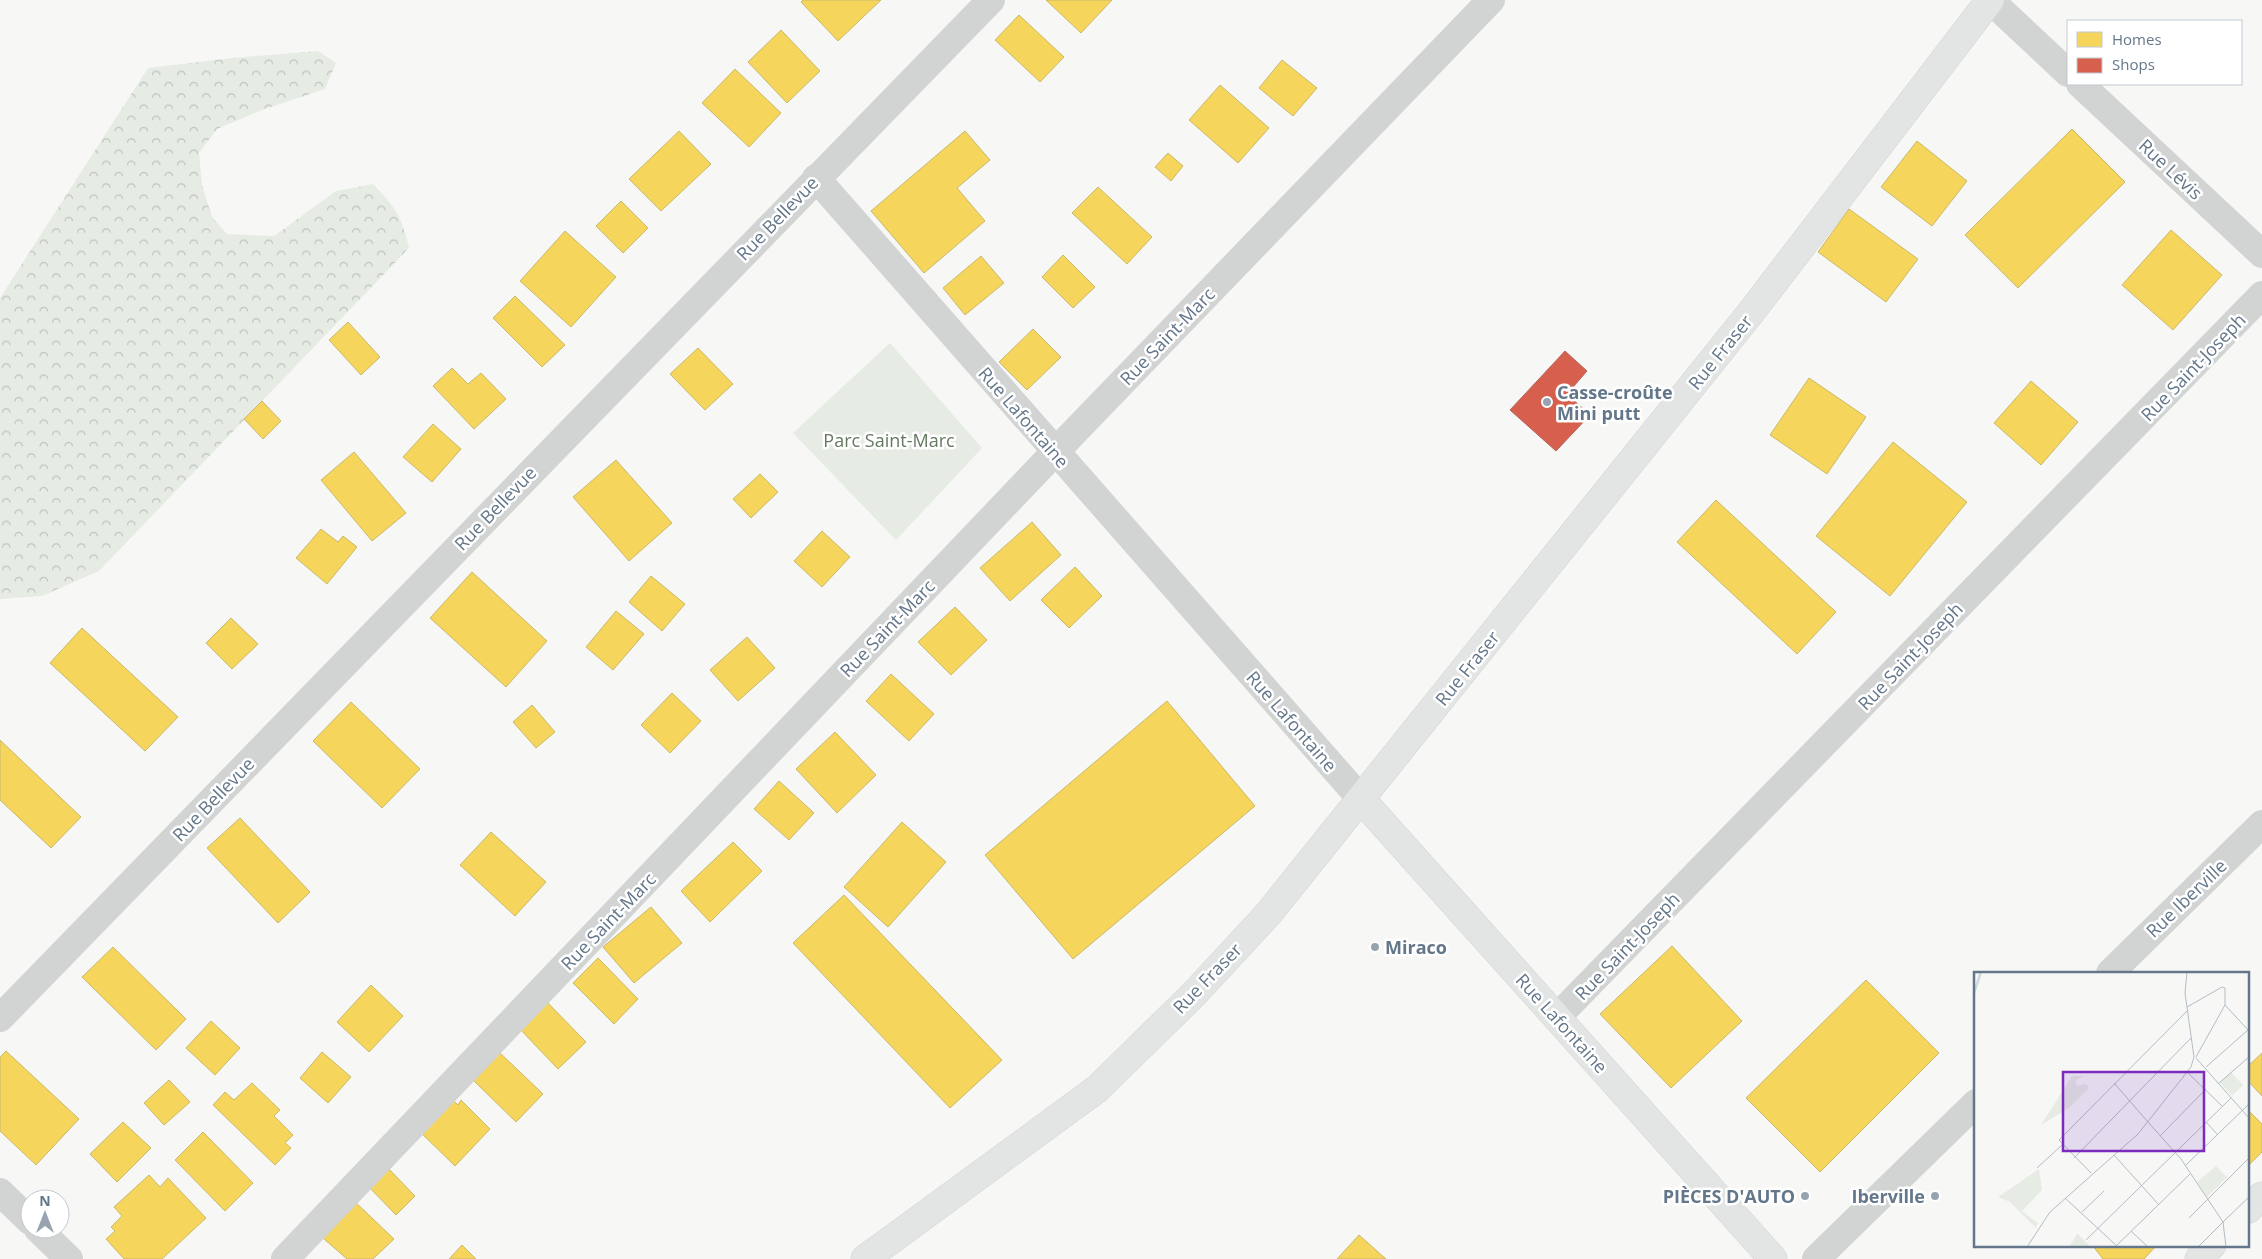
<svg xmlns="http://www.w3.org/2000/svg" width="2262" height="1259" viewBox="0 0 2262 1259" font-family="'Open Sans',sans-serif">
<defs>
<pattern id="forest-crowns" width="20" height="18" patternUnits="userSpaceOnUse" patternTransform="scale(1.25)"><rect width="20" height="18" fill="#e6ebe4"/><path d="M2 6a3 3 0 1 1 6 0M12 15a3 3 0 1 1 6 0" fill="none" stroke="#bec3bf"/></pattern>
</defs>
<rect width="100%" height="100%" fill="#f7f8f6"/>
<path fill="#e6ebe4" d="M 890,343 L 982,448 L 896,540 L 793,433 Z"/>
<path fill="url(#forest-crowns)" d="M 318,51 L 336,63 L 325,89 L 262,110 L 217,129 L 199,153 L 202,185 L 212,217 L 227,234 L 274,236 L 336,191 L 373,184 C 395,207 402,216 409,248 L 99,571 L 42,596 L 0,599 L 0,298 L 148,68 L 232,58 Z"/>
<path fill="#f6d55c" stroke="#cab96a" d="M 803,0 L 881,0 L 838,41 L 801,2 Z
M 1046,0 L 1112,0 L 1081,33 Z
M 1019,15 L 1064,57 L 1040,82 L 995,40 Z
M 781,30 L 820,71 L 787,103 L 748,62 Z
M 1282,60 L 1317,88 L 1293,116 L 1259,88 Z
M 735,69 L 781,113 L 749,147 L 702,103 Z
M 1220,85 L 1269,128 L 1238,163 L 1189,120 Z
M 2072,129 L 2125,182 L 2018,288 L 1965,235 Z
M 679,131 L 711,164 L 661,211 L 629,179 Z
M 965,131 L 990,160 L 957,188 L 985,221 L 924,273 L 871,211 Z
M 1917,141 L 1967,181 L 1932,226 L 1881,187 Z
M 1168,153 L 1183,166 L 1171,181 L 1155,167 Z
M 1098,187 L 1152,237 L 1127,264 L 1072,213 Z
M 621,201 L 648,228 L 623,253 L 596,226 Z
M 1849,209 L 1918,259 L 1886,302 L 1818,252 Z
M 2171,230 L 2222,275 L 2173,330 L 2122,285 Z
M 565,231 L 616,277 L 571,327 L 520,281 Z
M 1063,255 L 1095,287 L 1073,308 L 1042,277 Z
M 981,256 L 1004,283 L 965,315 L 943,288 Z
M 515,296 L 565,345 L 542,367 L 493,318 Z
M 348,322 L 380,357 L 361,375 L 329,340 Z
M 1033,329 L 1061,357 L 1027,390 L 999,362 Z
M 698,348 L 733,384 L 705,410 L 670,374 Z
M 452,368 L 468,384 L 481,373 L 506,399 L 474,429 L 433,386 Z
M 1809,378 L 1866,417 L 1827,474 L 1770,435 Z
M 2031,381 L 2078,422 L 2041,465 L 1994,423 Z
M 262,401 L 281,421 L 263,439 L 244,419 Z
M 433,424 L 461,449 L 432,482 L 403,457 Z
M 1893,442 L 1967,502 L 1890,596 L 1816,536 Z
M 354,452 L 406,513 L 372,541 L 321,480 Z
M 616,460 L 672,523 L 629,561 L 573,497 Z
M 760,474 L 778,492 L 751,518 L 733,499 Z
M 1716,500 L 1836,612 L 1797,654 L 1677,542 Z
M 1032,522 L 1061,555 L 1010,601 L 980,568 Z
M 321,529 L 338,542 L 343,536 L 357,547 L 327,584 L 296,558 Z
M 822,531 L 850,557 L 822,587 L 794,561 Z
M 1075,567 L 1102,596 L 1069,628 L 1041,600 Z
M 472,572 L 547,641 L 506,687 L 430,618 Z
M 651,576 L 685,604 L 662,631 L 629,602 Z
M 955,607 L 987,640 L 951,675 L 918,642 Z
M 616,611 L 644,634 L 613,670 L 586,647 Z
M 231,618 L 258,644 L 232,669 L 206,643 Z
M 82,628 L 178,717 L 145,751 L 50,663 Z
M 747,637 L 775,668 L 738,701 L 710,670 Z
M 891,674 L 934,714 L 909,741 L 866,701 Z
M 672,693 L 701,721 L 670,753 L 641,725 Z
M 1167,701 L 1255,806 L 1073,959 L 985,855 Z
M 351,702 L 420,769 L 382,808 L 313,741 Z
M 532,705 L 555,732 L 536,748 L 513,722 Z
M 835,732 L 876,775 L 837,813 L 796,769 Z
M 0,740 L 81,817 L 51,848 L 0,800 Z
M 779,781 L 814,813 L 789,840 L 754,809 Z
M 240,818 L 310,892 L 278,923 L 207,848 Z
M 902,822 L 946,862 L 888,927 L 844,887 Z
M 491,832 L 546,882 L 515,916 L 460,865 Z
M 733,842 L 762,871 L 710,922 L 681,891 Z
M 844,895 L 1002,1060 L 950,1108 L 793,943 Z
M 651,907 L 682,943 L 634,983 L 603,947 Z
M 1672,946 L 1742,1021 L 1671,1088 L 1600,1014 Z
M 113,947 L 186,1019 L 156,1050 L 82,977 Z
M 598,958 L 638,999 L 614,1024 L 573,983 Z
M 1866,980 L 1939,1053 L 1820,1172 L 1746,1098 Z
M 371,985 L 403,1016 L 369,1052 L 337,1022 Z
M 546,1001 L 586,1042 L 558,1069 L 518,1027 Z
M 211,1021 L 240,1048 L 215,1075 L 186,1048 Z
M 6,1051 L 79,1119 L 36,1165 L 0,1131 L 0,1057 Z
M 498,1051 L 543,1094 L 516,1122 L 472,1079 Z
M 322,1052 L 351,1077 L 328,1103 L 300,1078 Z
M 2262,1053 L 2262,1096 L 2248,1081 L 2248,1066 Z
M 169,1080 L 190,1102 L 164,1125 L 144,1103 Z
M 252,1083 L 280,1110 L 274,1116 L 293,1135 L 285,1143 L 291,1148 L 275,1165 L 213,1105 L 225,1092 L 234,1100 Z
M 447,1094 L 458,1105 L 461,1100 L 490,1129 L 455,1166 L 415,1127 Z
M 2248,1110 L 2262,1124 L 2262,1152 L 2248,1166 Z
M 123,1122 L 151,1148 L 117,1182 L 90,1154 Z
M 203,1132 L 253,1183 L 225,1211 L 175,1160 Z
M 387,1167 L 415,1196 L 396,1215 L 368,1186 Z
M 149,1175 L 160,1187 L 168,1178 L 206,1218 L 162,1259 L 124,1259 L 106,1239 L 115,1231 L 111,1227 L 122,1216 L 114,1207 Z
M 350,1197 L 394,1239 L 373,1259 L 347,1259 L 316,1232 Z
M 1359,1235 L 1386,1259 L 1337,1259 Z
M 462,1245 L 476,1259 L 449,1259 Z
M 2092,1245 L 2157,1245 L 2144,1259 L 2103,1259 Z"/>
<path fill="#d6604d" stroke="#b4675f" d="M 1565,351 L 1587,371 L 1567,394 L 1590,415 L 1556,451 L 1510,410 Z"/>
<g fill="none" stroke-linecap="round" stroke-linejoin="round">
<defs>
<path id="secondary" d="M 1361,799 L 1773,1259
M 2248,1209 L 2262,1196
M 2199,1259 L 2212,1245"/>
<path id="primary" d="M 865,1259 L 1097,1089 L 1194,994 L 1269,913 L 1752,311 L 1990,0"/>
</defs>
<use href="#secondary" stroke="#d2d5d6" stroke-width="29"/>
<use href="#primary" stroke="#d3d5d5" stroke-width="29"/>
<path stroke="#d2d3d3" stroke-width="28" d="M 1990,0 L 2068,73
M 2080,84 L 2262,254
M 816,178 L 1361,799
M 2110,973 L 2262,824
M 1557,1017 L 2262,295
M 0,1018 L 991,0
M 0,1192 L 30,1221
M 38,1229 L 69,1259
M 285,1259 L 1055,452 L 1491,0
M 1816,1259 L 1976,1103"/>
<use href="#secondary" stroke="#e3e4e4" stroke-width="28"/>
<use href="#primary" stroke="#e3e4e4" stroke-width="28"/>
</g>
<g fill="#97a4b0" stroke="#fff" stroke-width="2">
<circle cx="1547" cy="402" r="5"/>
<circle cx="1375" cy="947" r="5"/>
<circle cx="1805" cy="1196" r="5"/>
<circle cx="1935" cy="1196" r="5"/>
</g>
<g text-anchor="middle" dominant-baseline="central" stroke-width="5" stroke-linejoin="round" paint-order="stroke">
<g font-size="18" fill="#64778a" stroke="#fff">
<text transform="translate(2171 169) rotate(43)">Rue Lévis</text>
<text transform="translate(777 218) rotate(-46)">Rue Bellevue</text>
<text transform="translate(1167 336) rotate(-46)">Rue Saint-Marc</text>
<text transform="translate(1720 352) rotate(-51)">Rue Fraser</text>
<text transform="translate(2193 367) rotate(-46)">Rue Saint-Joseph</text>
<text transform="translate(1024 417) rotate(49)">Rue Lafontaine</text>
<text transform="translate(495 508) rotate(-46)">Rue Bellevue</text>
<text transform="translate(887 628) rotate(-46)">Rue Saint-Marc</text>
<text transform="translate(1910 656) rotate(-46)">Rue Saint-Joseph</text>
<text transform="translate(1467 668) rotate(-51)">Rue Fraser</text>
<text transform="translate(1292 721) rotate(49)">Rue Lafontaine</text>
<text transform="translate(213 799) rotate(-46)">Rue Bellevue</text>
<text transform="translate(2186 898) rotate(-44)">Rue Iberville</text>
<text transform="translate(608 921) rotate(-46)">Rue Saint-Marc</text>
<text transform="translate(1627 946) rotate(-46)">Rue Saint-Joseph</text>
<text transform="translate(1207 978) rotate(-46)">Rue Fraser</text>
<text transform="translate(1562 1023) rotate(48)">Rue Lafontaine</text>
</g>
<g font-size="18" font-weight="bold" fill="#64778a" stroke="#fff" text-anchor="start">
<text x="1557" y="392">Casse-croûte<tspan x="1557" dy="21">Mini putt</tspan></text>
<text x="1385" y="947">Miraco</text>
<text x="1795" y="1196" text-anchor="end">PIÈCES D'AUTO</text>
<text x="1925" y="1196" text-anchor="end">Iberville</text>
</g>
<g font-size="18" fill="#647a60" stroke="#fff">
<text x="889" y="440">Parc Saint-Marc</text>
</g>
</g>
<g transform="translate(1974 972)">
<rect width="275" height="275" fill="#f7f8f6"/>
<path d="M 242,194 L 253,205 L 233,225 L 223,210 Z" fill="#e6ebe4"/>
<path d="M 98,104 L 110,104 L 102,108 L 102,114 L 112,112 L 115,116 L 95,136 L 67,153 ZM 65,197 L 68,218 L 48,239 L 64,251 L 62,256 L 36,230 L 24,225 ZM 103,262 L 104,262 L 117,275 L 95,275 Z" fill="#e6ebe4"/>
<path d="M 257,100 L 269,113 L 258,124 L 246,111 Z" fill="#e6ebe4"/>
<path fill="none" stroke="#d1d9dd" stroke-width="2.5" d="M 0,21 L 7,0"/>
<path fill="none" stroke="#b3bcc4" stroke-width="1" d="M 251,33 L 275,59M 213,35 L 248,15 L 251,16 L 251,33 L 222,85M 222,86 L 275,146M 232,95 L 274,58M 213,100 L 248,134M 140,111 L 174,150M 245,111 L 275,85M 174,150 L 207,187 L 249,250 L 252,275M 232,150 L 243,162M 186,164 L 232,117M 140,183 L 185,233M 100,186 L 217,66M 211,194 L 275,132M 63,196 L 88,173M 117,201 L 85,168 L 213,39M 91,226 L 144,275M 108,240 L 130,219M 215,246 L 275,186M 249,250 L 275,225M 157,259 L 174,275M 112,268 L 257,126M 53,275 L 76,240 L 164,162 L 217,95 L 220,85 L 211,21 L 213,0M 141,275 L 216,202M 224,275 L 249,250"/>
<path fill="#7b2cbf" fill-opacity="0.15" stroke="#7b2cbf" stroke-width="2.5" d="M 89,100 L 230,100 L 230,179 L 89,179 Z"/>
<rect width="275" height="275" fill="none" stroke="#64778a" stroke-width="2.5"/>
</g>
<rect x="2067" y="20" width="175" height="65" fill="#ffffff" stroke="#c1c9d0"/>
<rect x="2077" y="32" width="25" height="15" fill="#f6d55c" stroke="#c1c9d0"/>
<text x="2112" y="45" font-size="15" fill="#64778a">Homes</text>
<rect x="2077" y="58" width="25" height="15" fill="#d6604d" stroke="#c1c9d0"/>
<text x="2112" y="70" font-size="15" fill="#64778a">Shops</text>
<g transform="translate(45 1214)"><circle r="24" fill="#ffffff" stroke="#c1c9d0"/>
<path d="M0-4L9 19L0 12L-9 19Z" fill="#97a4b0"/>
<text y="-8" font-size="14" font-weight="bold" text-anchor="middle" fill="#64778a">N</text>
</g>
</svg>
